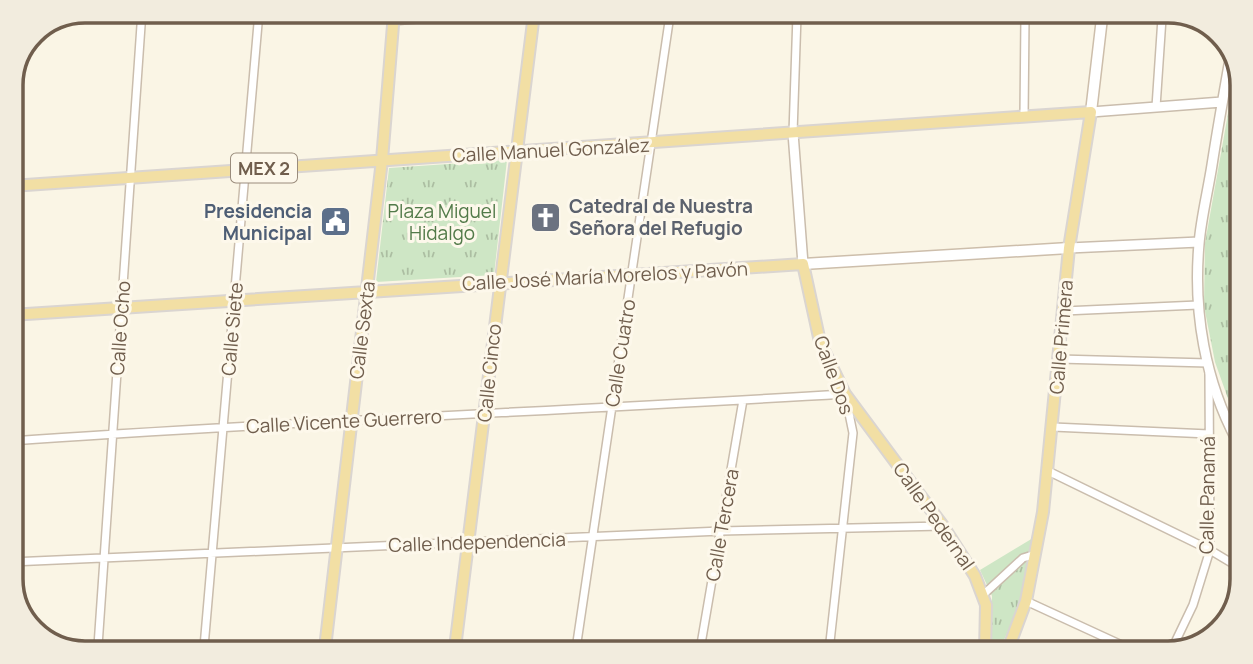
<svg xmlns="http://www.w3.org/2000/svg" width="1253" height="664" viewBox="0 0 1253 664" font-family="Manrope,sans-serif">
<defs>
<pattern id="park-tufts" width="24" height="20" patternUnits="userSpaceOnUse" patternTransform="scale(1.75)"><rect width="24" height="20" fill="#cee6c5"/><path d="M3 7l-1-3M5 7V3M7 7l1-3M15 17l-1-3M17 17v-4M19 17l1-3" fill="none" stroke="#acbea2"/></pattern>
</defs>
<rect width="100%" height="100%" fill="#faf5e5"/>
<path fill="url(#park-tufts)" d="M 1237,63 L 1242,80 L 1237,424 L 1215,362 L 1204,306 L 1205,243 Z
M 507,160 L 494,275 L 376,282 L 389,168 Z
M 1033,538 L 1021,602 L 999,651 L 991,652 L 992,596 L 980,570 Z"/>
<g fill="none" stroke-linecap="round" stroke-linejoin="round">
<defs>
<path id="minor" d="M 393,21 L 485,13
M 1156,107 L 1162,18
M 1024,117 L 1025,17
M 793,133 L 797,15
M 1064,311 L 1198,305
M 1059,359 L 1208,363
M 1053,427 L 1209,434
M 11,441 C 289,421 567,411 845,394 L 853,433 L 829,651
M 1048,471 L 1210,550 L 1235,565
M 11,562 L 721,531 L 943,526
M 984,594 L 1023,558 L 1036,554
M 1026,601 L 1139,653
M 98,646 L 142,11
M 204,647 L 259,12
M 576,649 L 670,15
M 700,650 L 743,400
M 1170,653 L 1193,605 L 1210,550 L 1209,374"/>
<path id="tertiary" d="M 1232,48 C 1225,87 1218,126 1212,165 C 1208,191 1201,218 1199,244 C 1193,312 1205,381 1237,441
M 1091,112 L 1222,102
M 793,133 L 803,264
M 1069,248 L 1199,242"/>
<path id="secondary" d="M 1091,112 L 1102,18
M 803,264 L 1069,248"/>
<path id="primary" d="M 11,186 L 1091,112 L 1069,248 L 1043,512 L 1026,601 L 1007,652
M 11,315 L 803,264 L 820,342 L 845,394 L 943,526 L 975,576 L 986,605 L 985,652
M 325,648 L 382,160 L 394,13
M 455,648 L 534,14"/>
</defs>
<use href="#minor" stroke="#cabdad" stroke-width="10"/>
<use href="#tertiary" stroke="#cabdad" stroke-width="12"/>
<use href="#secondary" stroke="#cdbeab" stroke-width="13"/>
<use href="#primary" stroke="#dad5d1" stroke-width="14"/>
<use href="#minor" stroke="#fff" stroke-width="7"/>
<use href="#tertiary" stroke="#fff" stroke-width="9"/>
<use href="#secondary" stroke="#fff" stroke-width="10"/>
<use href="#primary" stroke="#f2dfa4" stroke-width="10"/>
</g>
<defs>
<symbol id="church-square" viewBox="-11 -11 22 22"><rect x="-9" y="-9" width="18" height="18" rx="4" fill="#6b7280" stroke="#fdf8eb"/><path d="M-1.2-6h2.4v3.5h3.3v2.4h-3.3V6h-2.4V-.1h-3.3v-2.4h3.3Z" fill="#fff"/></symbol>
<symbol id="civic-square" viewBox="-11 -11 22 22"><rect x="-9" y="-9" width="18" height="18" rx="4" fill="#5c6f8a" stroke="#fdf8eb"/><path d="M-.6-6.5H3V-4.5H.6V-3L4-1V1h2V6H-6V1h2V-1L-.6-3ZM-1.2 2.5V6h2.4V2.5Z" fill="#fff"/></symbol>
</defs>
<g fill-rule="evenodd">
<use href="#church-square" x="528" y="200" width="35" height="35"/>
<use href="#civic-square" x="318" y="204" width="35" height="35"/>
</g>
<g text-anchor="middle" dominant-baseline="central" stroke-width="6" stroke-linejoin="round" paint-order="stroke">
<rect fill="#fdf8eb" stroke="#9a8c7c" stroke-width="2" x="231" y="153.5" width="66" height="29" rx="5"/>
<g font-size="18" font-weight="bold" fill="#705e4d">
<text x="264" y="168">MEX 2</text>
</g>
<g font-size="19" fill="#705e4d" stroke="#fdf8eb">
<text transform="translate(551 150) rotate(-3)">Calle Manuel González</text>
<text transform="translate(605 276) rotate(-3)">Calle José María Morelos y Pavón</text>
<text transform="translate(120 328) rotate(-86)">Calle Ocho</text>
<text transform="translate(232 329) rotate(-85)">Calle Siete</text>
<text transform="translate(362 330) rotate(-83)">Calle Sexta</text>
<text transform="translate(1061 337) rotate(-85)">Calle Primera</text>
<text transform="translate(620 353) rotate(-81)">Calle Cuatro</text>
<text transform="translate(489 373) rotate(-84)">Calle Cinco</text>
<text transform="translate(834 375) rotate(70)">Calle Dos</text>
<text transform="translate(344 421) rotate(-3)">Calle Vicente Guerrero</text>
<text transform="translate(1207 495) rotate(-89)">Calle Panamá</text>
<text transform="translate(934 516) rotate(55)">Calle Pedernal</text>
<text transform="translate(722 525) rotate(-80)">Calle Tercera</text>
<text transform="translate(477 542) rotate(-2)">Calle Independencia</text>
</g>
<g font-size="19" font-weight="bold" fill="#5b616d" stroke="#fdf8eb" text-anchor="start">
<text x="569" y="206">Catedral de Nuestra<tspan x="569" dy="22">Señora del Refugio</tspan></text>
</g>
<g font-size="19" font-weight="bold" fill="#4e5e75" stroke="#fdf8eb" text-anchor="end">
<text x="312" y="211">Presidencia<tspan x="312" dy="22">Municipal</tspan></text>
</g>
<g font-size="19" fill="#527a49" stroke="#fdf8eb">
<text x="442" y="211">Plaza Miguel<tspan x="442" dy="22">Hidalgo</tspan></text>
</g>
</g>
<path d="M0 0H1253V664H0ZM85 23H1168A62 62 0 0 1 1230 85V579A62 62 0 0 1 1168 641H85A62 62 0 0 1 23 579V85A62 62 0 0 1 85 23Z" fill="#f2ecde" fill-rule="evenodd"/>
<path fill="none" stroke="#705e4d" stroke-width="3.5" d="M85 23H1168A62 62 0 0 1 1230 85V579A62 62 0 0 1 1168 641H85A62 62 0 0 1 23 579V85A62 62 0 0 1 85 23Z"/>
</svg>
